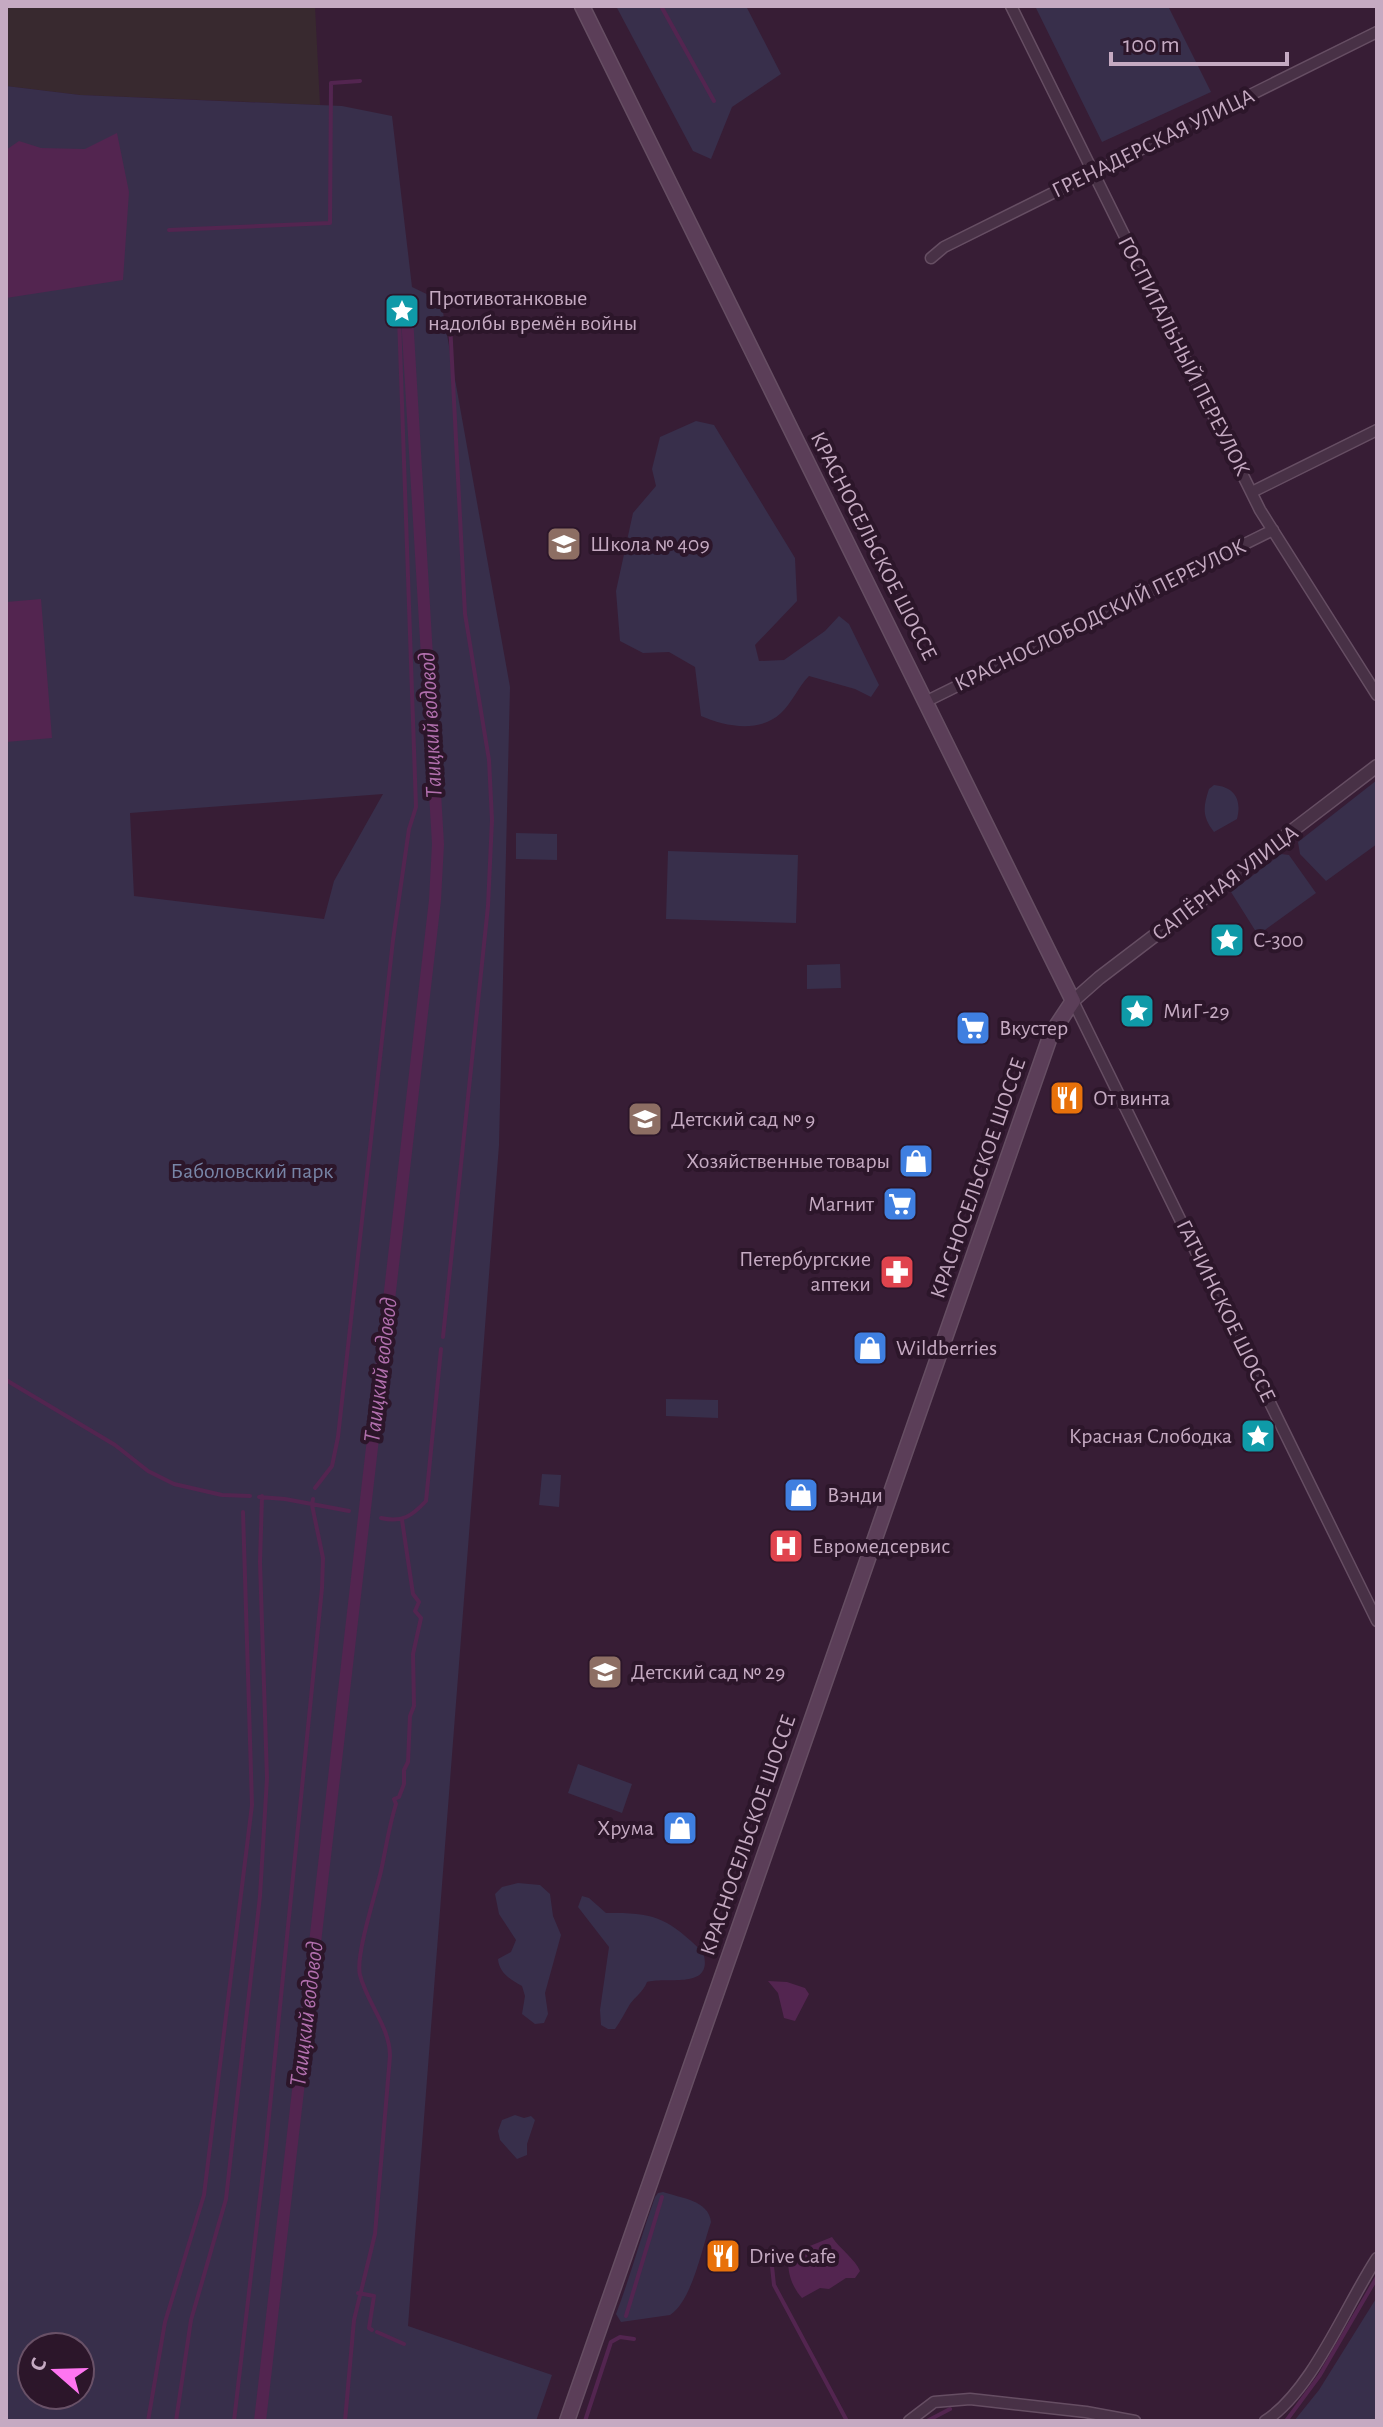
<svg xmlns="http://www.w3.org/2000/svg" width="1383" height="2427" viewBox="0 0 1383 2427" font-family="'Alegreya Sans',sans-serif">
<rect width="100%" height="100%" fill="#371d35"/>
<path fill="#38292f" d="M 6,6 L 315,6 L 320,105 L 80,95 L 6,86 Z"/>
<path fill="#382f4b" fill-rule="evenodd" d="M 616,6 L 746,6 L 781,74 L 732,107 L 711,159 L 693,151 Z
M 1035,6 L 1168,6 L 1211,92 L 1102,142 Z
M 6,86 L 80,95 L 342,106 L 392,116 L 412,287 L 441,301 L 510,687 L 499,1145 L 408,2326 L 552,2375 L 536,2421 L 6,2421 ZM 383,794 L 334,881 L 324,919 L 134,896 L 130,813 ZM 32,2347 L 80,2347 L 80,2395 L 32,2395 Z
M 696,421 L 714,425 L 795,558 L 797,601 L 755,645 L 759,661 L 784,660 L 825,631 L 839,616 L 849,624 L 879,685 L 871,697 L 855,689 L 809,676 C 798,687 792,703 781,713 C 760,733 726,727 701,716 L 695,667 L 669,652 L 643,653 L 620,641 L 616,591 L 633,513 L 656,486 L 652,469 L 660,437 Z
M 1377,780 L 1377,844 L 1326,881 L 1300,854 L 1298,842 Z
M 1214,785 C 1235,787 1242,800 1237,819 L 1214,832 C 1202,817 1203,807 1209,789 Z
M 516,833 L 557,834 L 557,860 L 516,859 Z
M 668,851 L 798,855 L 796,923 L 666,919 Z
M 1281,854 L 1289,855 L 1316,893 L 1258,935 L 1231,892 Z
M 840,964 L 841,988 L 807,989 L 807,965 Z
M 666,1399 L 718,1400 L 718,1418 L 666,1416 Z
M 542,1474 L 561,1475 L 559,1507 L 539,1505 Z
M 578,1764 L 632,1784 L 622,1813 L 568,1793 Z
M 518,1883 L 540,1885 L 550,1894 L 553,1916 L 561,1935 L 545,1993 L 548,2014 L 544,2023 L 535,2024 L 522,2014 L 525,1996 L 522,1986 C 511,1980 499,1973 498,1959 L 511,1952 L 516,1940 L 499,1914 L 495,1894 L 502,1887 Z
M 582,1896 L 589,1898 L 606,1913 C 656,1912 667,1918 703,1952 C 715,1991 666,1976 647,1982 C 643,1992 636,1996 630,2004 C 625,2012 621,2021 615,2029 L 608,2029 L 601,2025 L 600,2010 L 609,1947 L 578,1907 Z
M 515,2115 L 524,2118 L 531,2116 L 535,2120 L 527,2144 L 527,2155 L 517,2159 L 500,2140 L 498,2131 L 502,2120 Z
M 663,2192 C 680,2198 709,2200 711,2222 C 702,2248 692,2301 670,2315 L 621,2322 L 616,2314 C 631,2275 641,2236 655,2197 L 658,2193 Z
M 1377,2297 L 1377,2421 L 1294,2421 L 1319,2390 Z"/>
<path fill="#532550" d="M 117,133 L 129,192 L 123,280 L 6,298 L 6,150 L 19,141 L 41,148 L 85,149 Z
M 41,599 L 52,738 L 6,742 L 6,602 Z
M 768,1981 L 787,1982 L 805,1988 L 809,1994 L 795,2021 L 784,2018 L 778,1993 Z
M 832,2237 C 840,2249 855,2259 860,2271 L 855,2278 L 846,2278 L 829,2289 L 820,2288 L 802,2298 C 792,2287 785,2269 790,2254 Z"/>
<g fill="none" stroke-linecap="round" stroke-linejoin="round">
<path stroke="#532550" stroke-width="4" d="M 661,6 L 714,101
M 169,230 L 330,223 L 331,83 L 360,81
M 443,1337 L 488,906 L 492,820 L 489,760 L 465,614 L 450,323
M 6,1380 L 115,1445 L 148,1471 L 174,1484 L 222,1495 L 250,1496
M 315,1488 L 332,1466 L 338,1437 L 393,940 L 409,829 L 416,807 L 399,317
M 259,1497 L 285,1499 L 349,1511
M 381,1518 C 402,1523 412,1516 426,1501 L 441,1349
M 787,2261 L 786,2251 L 771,2257 L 774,2285 L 847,2421
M 358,2293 L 374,2296 L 369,2328 L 372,2330
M 626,2316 L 662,2197
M 377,2332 L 404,2344
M 148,2421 L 165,2322 L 204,2195 L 252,1805 L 243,1512
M 176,2421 L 191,2320 L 226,2199 L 260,1896 L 267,1778 L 260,1562 L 262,1496
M 234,2421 L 266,2146 L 322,1588 L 323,1558 L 312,1505 L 313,1499
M 345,2421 L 354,2320 L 375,2234 L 390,2056 C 390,2027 367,2003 360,1975 C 355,1956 376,1893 381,1871 C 386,1848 389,1826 396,1804 L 394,1799 L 399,1797 L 404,1784 L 404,1770 L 408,1762 L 410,1716 L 414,1706 L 413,1654 L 421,1618 L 415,1611 L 419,1602 L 413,1594 L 402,1520
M 585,2421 L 611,2342 L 620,2337 L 634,2339
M 927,2421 L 950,2409
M 1286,2421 L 1320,2375 L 1377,2277"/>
<path stroke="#532550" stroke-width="12" d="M 260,2421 L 435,900 L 438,844 L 407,316"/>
<defs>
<path id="minor" d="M 1011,6 L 1260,510 L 1377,695
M 931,258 L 944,247 L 1377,32
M 1252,492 L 1377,430
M 927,701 L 1273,530
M 1073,1001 L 1377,1621
M 909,2421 L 934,2402 L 970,2399 L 1086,2412 L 1135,2421
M 1265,2421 C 1312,2391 1345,2307 1377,2258"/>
<path id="tertiary" d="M 1073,1001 L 1099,978 L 1377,766"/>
<path id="secondary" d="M 567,2421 L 1051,1034 L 1073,1001 L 582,6"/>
</defs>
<use href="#minor" stroke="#664e63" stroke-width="13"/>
<use href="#tertiary" stroke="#664e63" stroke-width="15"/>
<use href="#secondary" stroke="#664e63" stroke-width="17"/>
<use href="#minor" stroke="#483146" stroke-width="10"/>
<use href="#tertiary" stroke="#483146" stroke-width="12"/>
<use href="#secondary" stroke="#5b3e58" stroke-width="14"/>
</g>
<defs>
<symbol id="sight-square" viewBox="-11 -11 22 22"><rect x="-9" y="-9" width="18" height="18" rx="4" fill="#0f9aa8" stroke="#2c162a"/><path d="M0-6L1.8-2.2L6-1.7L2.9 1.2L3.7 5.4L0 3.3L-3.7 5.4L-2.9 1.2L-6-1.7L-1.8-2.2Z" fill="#fff"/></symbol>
<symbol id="school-square" viewBox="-11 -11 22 22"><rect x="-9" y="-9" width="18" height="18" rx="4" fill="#8d6e63" stroke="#2c162a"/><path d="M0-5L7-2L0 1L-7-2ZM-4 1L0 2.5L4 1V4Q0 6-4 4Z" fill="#fff"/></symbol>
<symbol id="supermarket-square" viewBox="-11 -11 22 22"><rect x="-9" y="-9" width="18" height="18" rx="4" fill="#3f7fe0" stroke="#2c162a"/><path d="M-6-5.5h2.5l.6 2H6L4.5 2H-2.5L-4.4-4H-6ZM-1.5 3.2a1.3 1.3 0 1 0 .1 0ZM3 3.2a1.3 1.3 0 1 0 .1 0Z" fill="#fff"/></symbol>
<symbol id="restaurant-square" viewBox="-11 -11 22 22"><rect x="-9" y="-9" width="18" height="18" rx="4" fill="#e8710a" stroke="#2c162a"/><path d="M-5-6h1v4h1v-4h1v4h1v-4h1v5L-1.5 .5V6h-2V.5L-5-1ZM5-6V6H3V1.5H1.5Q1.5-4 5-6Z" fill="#fff"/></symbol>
<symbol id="shop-square" viewBox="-11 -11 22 22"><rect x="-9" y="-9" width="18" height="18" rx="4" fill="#3f7fe0" stroke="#2c162a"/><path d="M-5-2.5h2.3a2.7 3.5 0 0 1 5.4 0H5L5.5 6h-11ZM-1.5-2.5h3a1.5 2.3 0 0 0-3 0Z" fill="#fff"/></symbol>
<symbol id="pharmacy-square" viewBox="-11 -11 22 22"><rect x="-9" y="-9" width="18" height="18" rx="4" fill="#e0444e" stroke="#2c162a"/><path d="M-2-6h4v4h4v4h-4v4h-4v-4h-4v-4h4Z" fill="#fff"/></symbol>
<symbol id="hospital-square" viewBox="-11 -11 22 22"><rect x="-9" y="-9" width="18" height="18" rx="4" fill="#e0444e" stroke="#2c162a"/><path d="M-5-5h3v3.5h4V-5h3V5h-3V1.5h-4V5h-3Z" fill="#fff"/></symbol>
</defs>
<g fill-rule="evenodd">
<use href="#sight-square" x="382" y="291" width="40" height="40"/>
<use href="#school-square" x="544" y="524" width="40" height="40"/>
<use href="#sight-square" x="1207" y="920" width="40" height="40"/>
<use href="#sight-square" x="1117" y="991" width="40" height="40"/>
<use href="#supermarket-square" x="953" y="1008" width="40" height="40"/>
<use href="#restaurant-square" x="1047" y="1078" width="40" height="40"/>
<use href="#school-square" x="625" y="1099" width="40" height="40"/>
<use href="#shop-square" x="896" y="1141" width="40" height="40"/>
<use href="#supermarket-square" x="880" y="1184" width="40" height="40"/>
<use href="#pharmacy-square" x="877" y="1252" width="40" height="40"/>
<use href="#shop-square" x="850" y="1328" width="40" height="40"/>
<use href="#sight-square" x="1238" y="1416" width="40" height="40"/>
<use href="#shop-square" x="781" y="1475" width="40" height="40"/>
<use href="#hospital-square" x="766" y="1526" width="40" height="40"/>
<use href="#school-square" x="585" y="1652" width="40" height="40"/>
<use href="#shop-square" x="660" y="1808" width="40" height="40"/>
<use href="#restaurant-square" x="703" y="2236" width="40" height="40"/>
</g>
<g text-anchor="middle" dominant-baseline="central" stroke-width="8" stroke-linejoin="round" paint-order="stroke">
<g font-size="22" fill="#c5aac2" stroke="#2c162a">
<text transform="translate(1153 143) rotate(-26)">ГРЕНАДЕРСКАЯ УЛИЦА</text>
<text transform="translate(1184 356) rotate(63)">ГОСПИТАЛЬНЫЙ ПЕРЕУЛОК</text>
<text transform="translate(874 546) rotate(63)">КРАСНОСЕЛЬСКОЕ ШОССЕ</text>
<text transform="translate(1100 615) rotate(-26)">КРАСНОСЛОБОДСКИЙ ПЕРЕУЛОК</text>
<text transform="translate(1225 883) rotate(-37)">САПЁРНАЯ УЛИЦА</text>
<text transform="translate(978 1178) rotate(-71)">КРАСНОСЕЛЬСКОЕ ШОССЕ</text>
<text transform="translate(1226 1311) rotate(64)">ГАТЧИНСКОЕ ШОССЕ</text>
<text transform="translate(748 1835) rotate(-71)">КРАСНОСЕЛЬСКОЕ ШОССЕ</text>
</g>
<g font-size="22" fill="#c5aac2" stroke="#2c162a" text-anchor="start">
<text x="428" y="298">Противотанковые<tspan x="428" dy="25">надолбы времён войны</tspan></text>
<text x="590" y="544">Школа № 409</text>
<text x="1253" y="940">С-300</text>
<text x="1163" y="1011">МиГ-29</text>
<text x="999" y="1028">Вкустер</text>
<text x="1093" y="1098">От винта</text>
<text x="671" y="1119">Детский сад № 9</text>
<text x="890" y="1161" text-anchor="end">Хозяйственные товары</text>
<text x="874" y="1204" text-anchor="end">Магнит</text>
<text x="871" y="1259" text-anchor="end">Петербургские<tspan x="871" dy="25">аптеки</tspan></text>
<text x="896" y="1348">Wildberries</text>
<text x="1232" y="1436" text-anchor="end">Красная Слободка</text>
<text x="827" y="1495">Вэнди</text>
<text x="812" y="1546">Евромедсервис</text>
<text x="631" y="1672">Детский сад № 29</text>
<text x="654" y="1828" text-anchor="end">Хрума</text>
<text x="749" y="2256">Drive Cafe</text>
</g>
<g font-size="22" fill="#7885a7" stroke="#2c162a">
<text x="252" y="1171">Баболовский парк</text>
</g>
<g font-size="24" font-style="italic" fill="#b16fad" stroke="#2c162a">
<text transform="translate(431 725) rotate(-93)">Таицкий водовод</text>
<text transform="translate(381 1370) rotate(-83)">Таицкий водовод</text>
<text transform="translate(307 2014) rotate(-83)">Таицкий водовод</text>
</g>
</g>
<rect width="1383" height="2427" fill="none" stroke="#c5aac2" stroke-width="16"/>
<g transform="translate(56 2371) rotate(290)"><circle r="38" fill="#2c162a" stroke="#695167" stroke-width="2"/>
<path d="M0-6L14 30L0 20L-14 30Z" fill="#ff75f1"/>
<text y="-12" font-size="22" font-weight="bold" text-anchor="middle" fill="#c5aac2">С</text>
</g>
<path d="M1111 52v12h176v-12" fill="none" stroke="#c5aac2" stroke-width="4"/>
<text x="1123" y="52" font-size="24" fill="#c5aac2" stroke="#2c162a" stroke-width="6" paint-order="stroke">100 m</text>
</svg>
